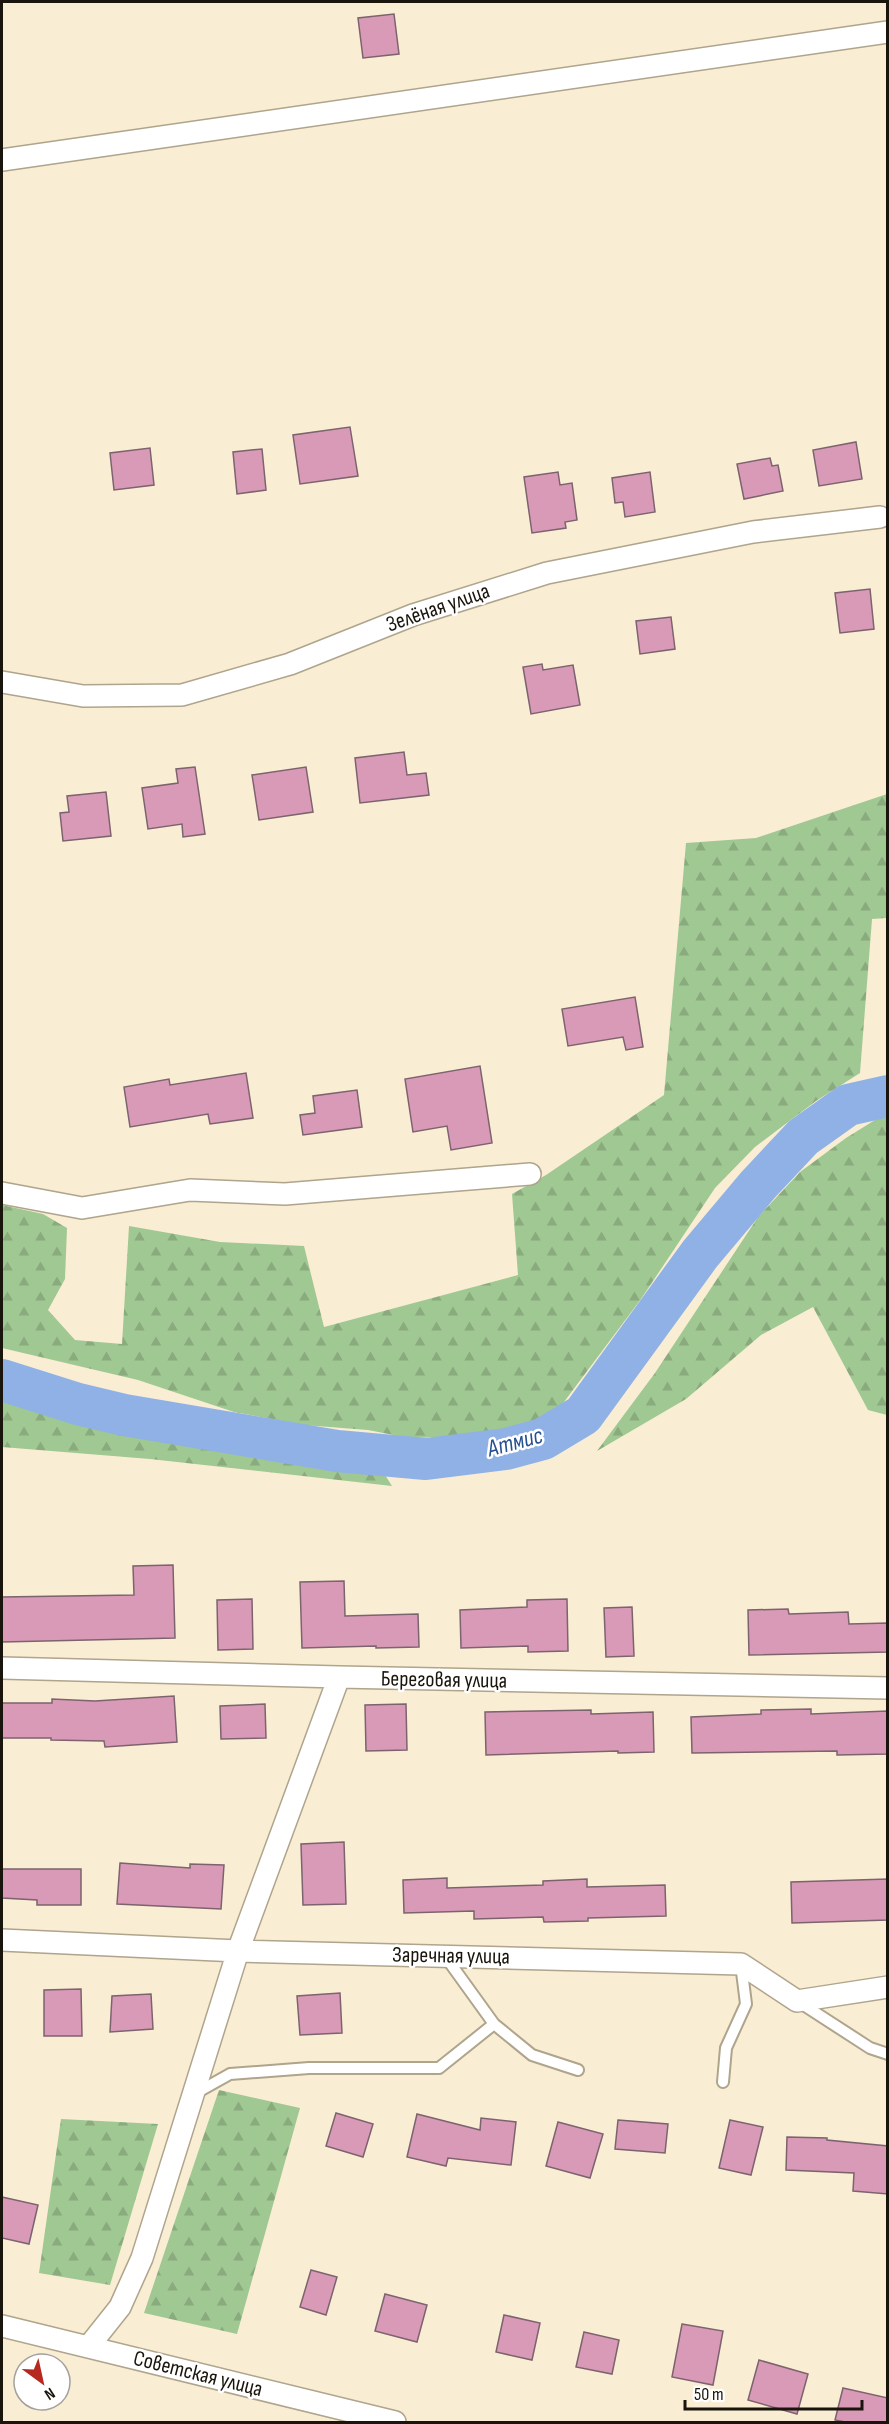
<svg xmlns="http://www.w3.org/2000/svg" width="889" height="2424" viewBox="0 0 889 2424" font-family="'Sofia Sans Condensed',sans-serif">
<defs>
<pattern id="forest-firs" width="22" height="20" patternUnits="userSpaceOnUse" patternTransform="scale(1.5)"><rect width="22" height="20" fill="#a0c892"/><path d="M5 1l3.5 6h-7zM16 11l3.5 6h-7z" fill="#89ab7d"/></pattern>
</defs>
<rect width="100%" height="100%" fill="#f9edd3"/>
<path fill="url(#forest-firs)" d="M 887,794 L 887,918 L 872,919 L 860,1073 L 816,1101 L 755,1147 L 715,1188 L 641,1299 L 555,1414 L 534,1427 L 504,1435 L 409,1438 L 368,1430 L 304,1425 L 234,1412 L 138,1380 L 2,1348 L 2,1205 L 43,1214 L 67,1228 L 65,1279 L 48,1310 L 75,1340 L 122,1344 L 129,1226 L 220,1242 L 304,1246 L 324,1327 L 518,1275 L 512,1194 L 546,1175 L 664,1095 L 686,843 L 756,838 Z
M 887,1117 L 887,1415 L 868,1410 L 813,1307 L 761,1335 L 686,1399 L 597,1451 L 655,1373 L 758,1217 L 800,1172 L 846,1138 L 875,1120 Z
M 2,1391 L 47,1396 L 107,1425 L 195,1445 L 380,1467 L 392,1486 L 150,1459 L 2,1447 Z
M 219,2090 L 300,2108 L 237,2334 L 144,2313 Z
M 61,2119 L 158,2124 L 110,2285 L 39,2273 Z"/>
<g fill="none" stroke-linecap="round" stroke-linejoin="round">
<path stroke="#8fb1e6" stroke-width="42" d="M 2,1380 L 78,1404 L 124,1415 L 337,1451 L 426,1459 L 506,1449 L 543,1439 L 583,1415 L 700,1254 L 758,1185 L 803,1137 L 848,1105 L 888,1096"/>
</g>
<path fill="#d99ab8" stroke="#7c636e" stroke-width="1.5" d="M 394,14 L 399,54 L 363,58 L 358,18 Z
M 350,427 L 358,476 L 300,484 L 293,435 Z
M 856,442 L 862,479 L 819,486 L 813,450 Z
M 150,448 L 154,485 L 114,490 L 110,453 Z
M 262,449 L 266,490 L 237,494 L 233,452 Z
M 770,458 L 772,466 L 778,465 L 783,491 L 744,499 L 737,464 Z
M 558,472 L 560,485 L 572,483 L 577,520 L 565,522 L 566,528 L 532,533 L 524,477 Z
M 650,472 L 655,512 L 625,517 L 623,502 L 615,503 L 612,478 Z
M 870,589 L 874,629 L 840,633 L 835,593 Z
M 671,617 L 675,649 L 640,654 L 636,621 Z
M 542,664 L 543,670 L 573,665 L 580,705 L 531,714 L 523,667 Z
M 404,752 L 407,775 L 426,773 L 429,795 L 360,803 L 355,758 Z
M 195,767 L 205,834 L 183,837 L 182,824 L 148,829 L 142,788 L 178,783 L 176,769 Z
M 306,767 L 313,812 L 259,820 L 252,775 Z
M 106,792 L 111,836 L 63,841 L 60,813 L 69,812 L 67,796 Z
M 635,997 L 643,1047 L 626,1050 L 623,1037 L 568,1046 L 562,1009 Z
M 480,1066 L 492,1143 L 451,1150 L 447,1126 L 413,1132 L 405,1079 Z
M 246,1073 L 253,1118 L 210,1124 L 208,1114 L 130,1127 L 124,1087 L 169,1079 L 170,1085 Z
M 357,1090 L 362,1127 L 303,1135 L 300,1115 L 315,1113 L 313,1096 Z
M 173,1565 L 175,1638 L 2,1642 L 2,1597 L 134,1595 L 133,1566 Z
M 344,1581 L 345,1616 L 418,1614 L 419,1647 L 376,1648 L 376,1646 L 302,1648 L 300,1582 Z
M 252,1599 L 253,1649 L 218,1650 L 217,1600 Z
M 567,1599 L 568,1651 L 528,1652 L 528,1646 L 461,1648 L 460,1610 L 527,1607 L 527,1600 Z
M 632,1607 L 634,1656 L 606,1657 L 604,1608 Z
M 788,1609 L 789,1614 L 848,1612 L 849,1624 L 888,1623 L 888,1652 L 749,1655 L 748,1610 Z
M 174,1696 L 177,1742 L 105,1747 L 104,1741 L 51,1740 L 51,1738 L 2,1738 L 2,1703 L 52,1703 L 52,1699 L 95,1701 Z
M 265,1704 L 266,1738 L 221,1739 L 220,1706 Z
M 406,1704 L 407,1750 L 366,1751 L 365,1705 Z
M 811,1709 L 811,1714 L 888,1711 L 888,1754 L 837,1755 L 837,1751 L 692,1753 L 691,1717 L 761,1714 L 761,1710 Z
M 591,1710 L 591,1714 L 653,1712 L 654,1752 L 618,1753 L 618,1751 L 486,1755 L 485,1712 Z
M 344,1842 L 346,1904 L 303,1905 L 301,1844 Z
M 120,1863 L 190,1868 L 190,1864 L 224,1865 L 221,1909 L 117,1904 Z
M 2,1869 L 81,1869 L 81,1905 L 37,1905 L 37,1900 L 2,1898 Z
M 447,1878 L 447,1888 L 543,1885 L 543,1881 L 587,1879 L 587,1887 L 665,1885 L 666,1916 L 588,1918 L 588,1921 L 544,1922 L 543,1917 L 474,1919 L 474,1911 L 404,1913 L 403,1880 Z
M 888,1879 L 888,1920 L 792,1923 L 791,1882 Z
M 81,1989 L 82,2036 L 44,2036 L 44,1990 Z
M 340,1993 L 342,2033 L 300,2035 L 297,1996 Z
M 151,1994 L 153,2029 L 110,2032 L 112,1996 Z
M 336,2113 L 373,2124 L 363,2157 L 326,2146 Z
M 417,2114 L 480,2130 L 481,2118 L 516,2122 L 511,2165 L 448,2158 L 446,2166 L 407,2157 Z
M 618,2120 L 668,2124 L 665,2153 L 615,2149 Z
M 730,2120 L 763,2127 L 751,2175 L 719,2168 Z
M 558,2122 L 603,2134 L 590,2178 L 546,2166 Z
M 787,2137 L 827,2138 L 827,2140 L 888,2146 L 888,2194 L 853,2191 L 854,2173 L 786,2170 Z
M 2,2197 L 38,2205 L 29,2244 L 2,2238 Z
M 311,2270 L 337,2277 L 326,2315 L 300,2307 Z
M 385,2294 L 427,2305 L 417,2342 L 375,2331 Z
M 504,2315 L 540,2323 L 532,2360 L 496,2352 Z
M 682,2324 L 723,2331 L 713,2385 L 672,2377 Z
M 584,2332 L 619,2340 L 612,2374 L 576,2367 Z
M 759,2360 L 808,2374 L 797,2414 L 748,2400 Z
M 843,2388 L 888,2398 L 888,2422 L 845,2422 L 835,2420 Z"/>
<g fill="none" stroke-linecap="round" stroke-linejoin="round">
<defs>
<path id="lane" d="M 445,1956 L 494,2024 L 532,2055 L 578,2070
M 799,2002 L 870,2048 L 888,2054
M 723,2082 L 726,2048 L 746,2004 L 741,1964
M 196,2093 L 230,2074 L 309,2068 L 439,2068 L 494,2024"/>
<path id="street" d="M 2,160 L 888,32
M 2,682 L 83,696 L 182,695 L 290,664 L 413,615 L 547,573 L 753,532 L 880,517
M 2,1193 L 82,1208 L 190,1190 L 285,1194 L 530,1174
M 2,1668 L 339,1677 L 888,1688
M 2,1940 L 238,1951 L 741,1964 L 797,2001 L 888,1987
M 2,2326 L 395,2422
M 89,2346 L 120,2307 L 142,2258 L 238,1951 L 339,1677"/>
</defs>
<use href="#lane" stroke="#afa48c" stroke-width="14"/>
<use href="#street" stroke="#afa48c" stroke-width="24"/>
<use href="#lane" stroke="#fff" stroke-width="10"/>
<use href="#street" stroke="#fff" stroke-width="21"/>
</g>
<g text-anchor="middle" dominant-baseline="central" stroke-width="5" stroke-linejoin="round" paint-order="stroke">
<g font-size="22" fill="#19150c" stroke="#fff">
<text transform="translate(438 608) rotate(-19)">Зелёная улица</text>
<text transform="translate(444 1680) rotate(1)">Береговая улица</text>
<text transform="translate(451 1956) rotate(1)">Заречная улица</text>
<text transform="translate(198 2374) rotate(14)">Советская улица</text>
</g>
<g font-size="24" font-style="italic" fill="#275090" stroke="#fff">
<text transform="translate(515 1442) rotate(-15)">Атмис</text>
</g>
</g>
<rect width="889" height="2424" fill="none" stroke="#19150c" stroke-width="6"/>
<g transform="translate(42 2382) rotate(147)"><circle r="28" fill="#ffffff" stroke="#a3a19e" stroke-width="1.5"/>
<path d="M0-4.5L10 22L0 15L-10 22Z" fill="#b72920"/>
<text y="-9" font-size="16" font-weight="bold" text-anchor="middle" fill="#19150c">N</text>
</g>
<path d="M685 2400v9h177v-9" fill="none" stroke="#19150c" stroke-width="3"/>
<text x="694" y="2400" font-size="18" fill="#19150c" stroke="#ffffff" stroke-width="4.5" paint-order="stroke">50 m</text>
</svg>
